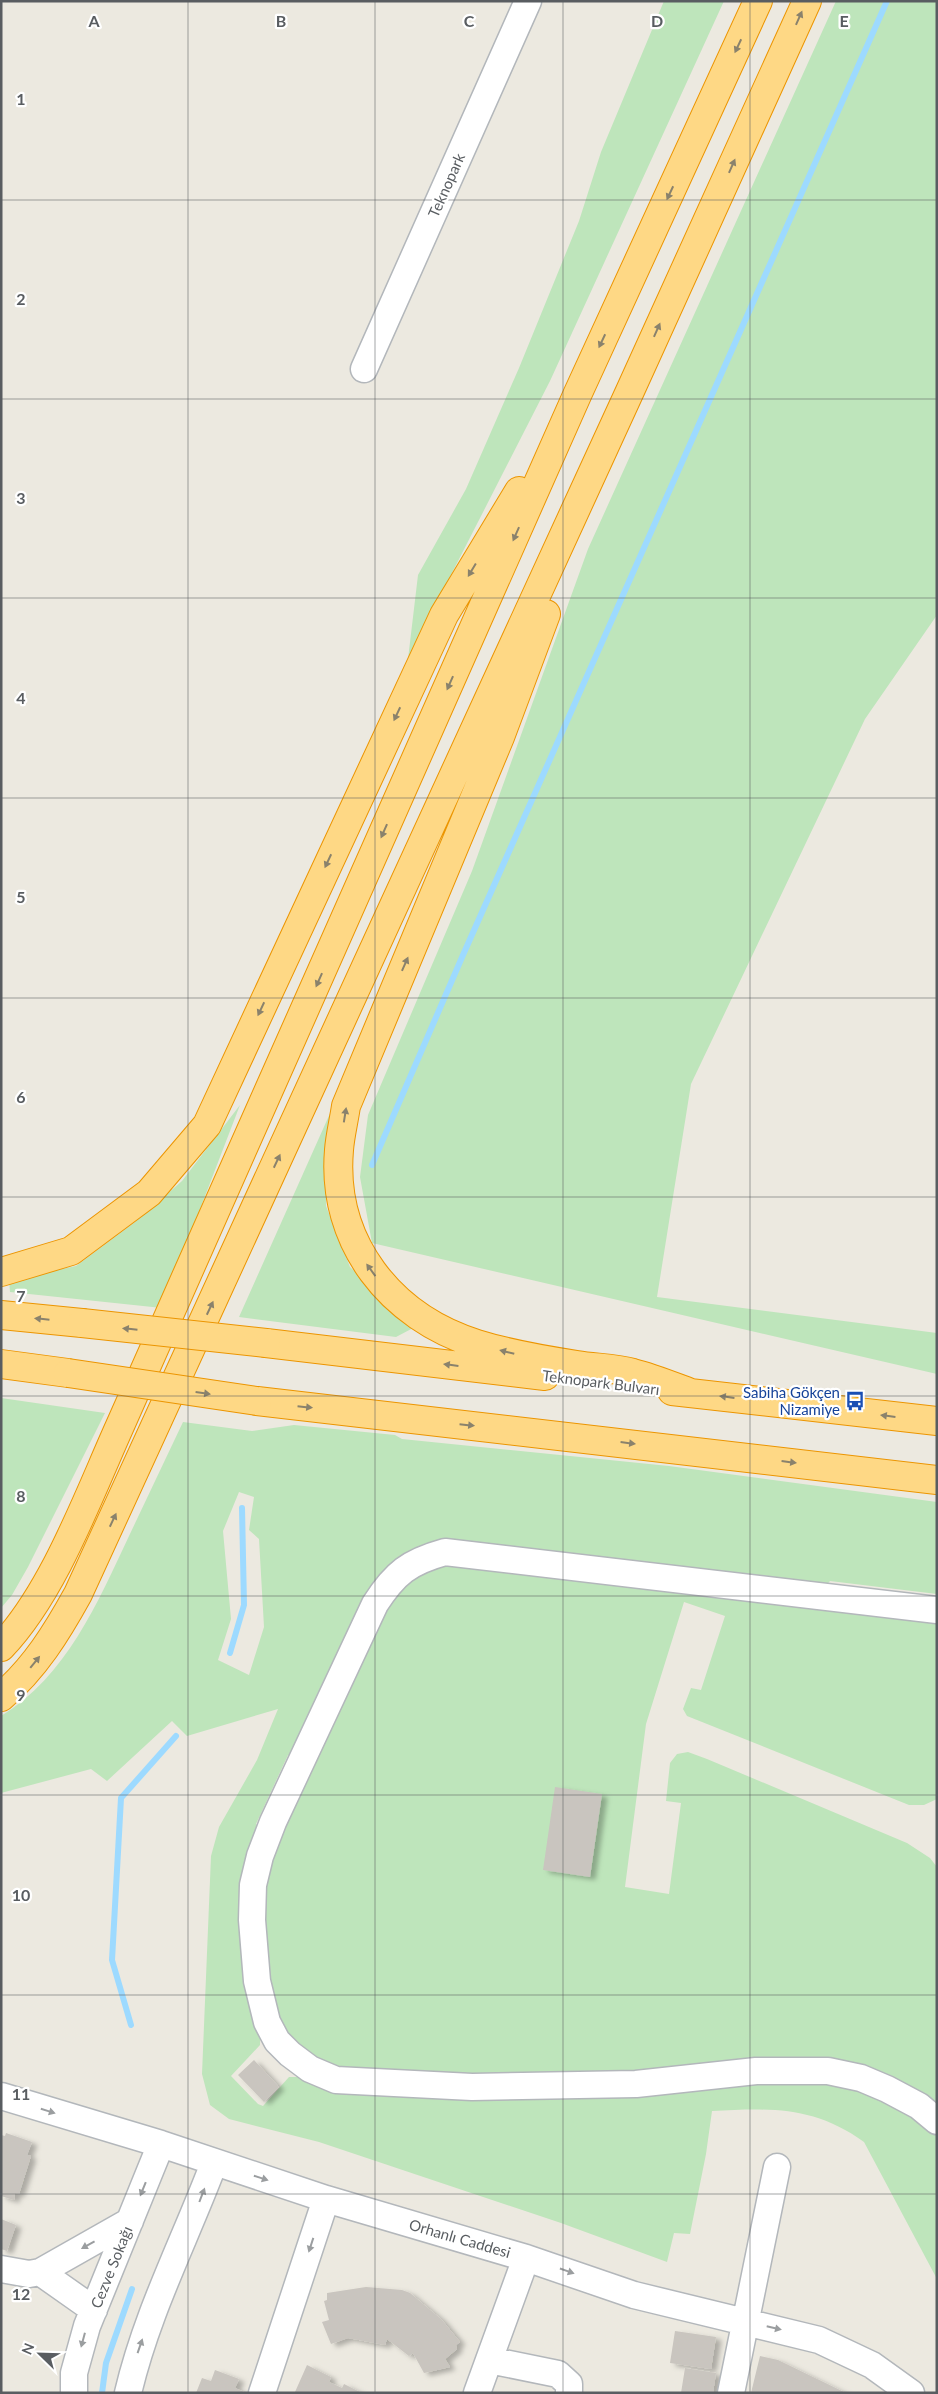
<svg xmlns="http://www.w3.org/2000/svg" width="938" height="2394" viewBox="0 0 938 2394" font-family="Lato,sans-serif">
<defs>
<filter id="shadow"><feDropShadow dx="5.5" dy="3" stdDeviation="2.5" flood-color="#0004"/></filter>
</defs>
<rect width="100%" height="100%" fill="#ece9e0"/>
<path fill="#bee5bb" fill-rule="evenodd" d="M 664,1 L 724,1 L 550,381 L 408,659 L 418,575 L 466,489 L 519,368 L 579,221 L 601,152 Z
M 836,1 L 937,1 L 937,615 L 865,719 L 691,1084 L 657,1297 L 937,1333 L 937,1374 L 372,1243 L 360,1177 L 368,1115 L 472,871 L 588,549 Z
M 340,1091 L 327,1153 L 326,1206 L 350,1267 L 415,1327 L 396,1337 L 239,1317 Z
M 240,1105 L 162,1308 L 10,1292 L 9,1280 L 76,1266 L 135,1222 L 182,1181 Z
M 1,1398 L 105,1413 L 28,1567 L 12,1595 L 1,1608 Z
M 183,1422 L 252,1431 L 294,1425 L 395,1435 L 402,1439 L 669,1466 L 937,1502 L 937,1594 L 830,1581 L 821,1591 L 422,1550 L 298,1756 L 288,1755 L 256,1824 L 264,1833 L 260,2045 L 231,2076 L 258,2104 L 263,2106 L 289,2077 L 757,2078 L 859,2085 L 937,2127 L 937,2279 L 864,2142 C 814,2106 771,2108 712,2111 L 706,2154 L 690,2234 L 674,2233 L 667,2262 L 561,2223 L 319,2142 L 229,2119 L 210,2105 L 202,2074 L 211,1856 L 219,1827 L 257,1760 L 278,1709 L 187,1736 L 172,1721 L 107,1781 L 91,1769 L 1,1793 L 1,1716 C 66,1677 98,1602 129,1536 C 147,1498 165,1460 183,1422 ZM 239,1492 L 254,1497 L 249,1530 L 259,1539 L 264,1627 L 249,1675 L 218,1660 L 231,1619 L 223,1531 Z
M 428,1563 L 937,1620 L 937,1799 L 924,1805 L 909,1805 L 687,1716 L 683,1709 L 691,1688 L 701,1690 L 725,1616 L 684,1602 L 646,1724 L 625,1887 L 669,1894 L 681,1803 L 666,1801 L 670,1763 L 677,1754 L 688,1752 L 707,1759 L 907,1843 L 930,1858 L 937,1867 L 937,2112 L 865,2073 L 637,2078 L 336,2072 L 289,2047 L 264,1990 L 264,1865 L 385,1599 Z"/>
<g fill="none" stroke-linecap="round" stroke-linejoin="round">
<path stroke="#9ddaff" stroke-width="6" d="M 372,1165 L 463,955 L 887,1
M 230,1653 L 244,1605 L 242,1508
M 131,2025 L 112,1960 L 121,1798 L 176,1736
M 102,2393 L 106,2363 L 132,2289"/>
</g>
<path fill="#c9c5bf" filter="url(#shadow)" d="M 555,1787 L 602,1794 L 590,1877 L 543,1870 Z
M 254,2060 L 279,2087 L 264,2102 L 238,2075 Z
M 6,2133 L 32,2142 L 27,2155 L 31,2156 L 19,2194 L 15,2193 L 14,2200 L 1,2196 L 1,2135 L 5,2136 Z
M 1,2219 L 16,2225 L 7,2251 L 1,2249 Z
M 366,2287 L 402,2290 L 410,2293 L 441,2319 L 460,2342 L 456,2345 L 457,2349 L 445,2359 L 450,2367 L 424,2373 L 413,2353 L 409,2356 L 387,2339 L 385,2345 L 348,2338 L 331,2344 L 322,2322 L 329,2320 L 324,2301 L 327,2300 L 327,2293 Z
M 675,2331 L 716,2337 L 711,2369 L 670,2363 Z
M 760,2356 L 778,2360 L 846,2393 L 751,2393 Z
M 307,2365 L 331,2377 L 329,2382 L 342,2388 L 344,2384 L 362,2393 L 295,2392 Z
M 685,2368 L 716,2373 L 713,2393 L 681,2393 Z
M 215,2370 L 239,2379 L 235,2388 L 246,2393 L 196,2393 L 202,2378 L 211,2381 Z"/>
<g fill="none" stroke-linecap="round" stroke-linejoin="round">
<defs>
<path id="minor" d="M 364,369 L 528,1
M 937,1610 L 445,1552 C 409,1562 395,1573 375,1604 L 273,1822 L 260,1856 L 253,1885 L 252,1920 L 257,1981 L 267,2022 L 277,2041 L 290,2054 L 310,2069 L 336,2080 L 472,2087 L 636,2084 L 756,2071 L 828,2071 L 861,2078 L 887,2089 L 919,2106 L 937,2121
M 1,2096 L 161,2144 L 326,2199 L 526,2258 L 634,2295 L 819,2340 L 872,2365 L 911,2393
M 1,2269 L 29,2274 L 40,2272 L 130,2221
M 40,2272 L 94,2310
M 489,2360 L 558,2374 L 569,2384 L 569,2393
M 74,2393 L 74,2373 L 87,2326 L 161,2144
M 128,2393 C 147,2312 185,2240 214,2163
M 262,2393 L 326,2199
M 477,2393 L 526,2258
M 731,2393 L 777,2167"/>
<path id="highway" d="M 546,614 L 500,737 L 346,1106 C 344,1120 340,1136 339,1150 C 331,1243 391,1317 477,1344 C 509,1354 544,1360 577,1365 C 595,1368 616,1368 633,1373 C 653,1378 672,1386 691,1393
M 1,1272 L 71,1251 L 149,1193 L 207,1125 L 444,615 L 519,491
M 1,1315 L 82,1323
M 266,1343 L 545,1376
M 1,1364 L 68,1373
M 672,1391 L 937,1421
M 257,1401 L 937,1480
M 1,1647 C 53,1593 88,1497 119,1428 L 578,393 L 758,1
M 1,1697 C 35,1668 57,1632 78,1594 L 630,391 L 807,1"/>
</defs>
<use href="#minor" stroke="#b3b7bb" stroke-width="29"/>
<use href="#highway" stroke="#ec9500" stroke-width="30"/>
<use href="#minor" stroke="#fff" stroke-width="26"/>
<use href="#highway" stroke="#fed885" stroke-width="28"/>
<defs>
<path id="highway-bridge" d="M 82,1323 L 266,1343
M 68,1373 L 257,1401"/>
</defs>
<use href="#highway-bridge" stroke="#ec9500" stroke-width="30" stroke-linecap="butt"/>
<use href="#highway-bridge" stroke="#fed885" stroke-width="28"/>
</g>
<defs><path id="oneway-solid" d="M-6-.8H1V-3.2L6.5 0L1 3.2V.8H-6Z" transform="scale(1.25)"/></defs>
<g fill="#8a826c">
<use href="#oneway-solid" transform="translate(799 18) rotate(-66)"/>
<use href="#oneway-solid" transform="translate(738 46) rotate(115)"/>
<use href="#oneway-solid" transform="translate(732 166) rotate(-66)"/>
<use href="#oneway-solid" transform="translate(670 193) rotate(115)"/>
<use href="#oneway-solid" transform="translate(657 330) rotate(-66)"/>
<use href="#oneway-solid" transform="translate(602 341) rotate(115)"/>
<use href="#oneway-solid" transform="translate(516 534) rotate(114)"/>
<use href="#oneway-solid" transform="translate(472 570) rotate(121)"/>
<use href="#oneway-solid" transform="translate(450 683) rotate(114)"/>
<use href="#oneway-solid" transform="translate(397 714) rotate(115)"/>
<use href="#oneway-solid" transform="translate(384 831) rotate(114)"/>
<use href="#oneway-solid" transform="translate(328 861) rotate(115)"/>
<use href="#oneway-solid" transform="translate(405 964) rotate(-66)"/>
<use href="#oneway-solid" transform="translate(319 980) rotate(114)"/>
<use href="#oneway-solid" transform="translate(261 1009) rotate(115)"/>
<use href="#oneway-solid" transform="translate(345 1115) rotate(-81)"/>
<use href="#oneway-solid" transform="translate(277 1161) rotate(-65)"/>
<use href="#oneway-solid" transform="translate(371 1270) rotate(-126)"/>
<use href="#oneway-solid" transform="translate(210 1308) rotate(-65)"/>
<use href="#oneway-solid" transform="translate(42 1319) rotate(-174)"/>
<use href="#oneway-solid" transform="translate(130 1329) rotate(-174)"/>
<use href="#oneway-solid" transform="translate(507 1352) rotate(-166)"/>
<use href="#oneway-solid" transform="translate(451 1365) rotate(-173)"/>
<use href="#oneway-solid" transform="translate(203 1393) rotate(8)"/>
<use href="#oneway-solid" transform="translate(727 1397) rotate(-173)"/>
<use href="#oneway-solid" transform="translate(305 1407) rotate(6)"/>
<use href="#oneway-solid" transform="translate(888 1416) rotate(-173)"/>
<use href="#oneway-solid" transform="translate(467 1425) rotate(6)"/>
<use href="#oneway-solid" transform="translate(628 1443) rotate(7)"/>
<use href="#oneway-solid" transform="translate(789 1462) rotate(7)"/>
<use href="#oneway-solid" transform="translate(113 1520) rotate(-65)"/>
<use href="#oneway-solid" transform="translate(35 1662) rotate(-51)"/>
</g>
<g fill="#9b9ea0">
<use href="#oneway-solid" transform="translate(48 2111) rotate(17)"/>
<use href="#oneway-solid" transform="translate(261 2178) rotate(18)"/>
<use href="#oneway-solid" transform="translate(143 2189) rotate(112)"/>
<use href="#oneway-solid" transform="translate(202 2195) rotate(-69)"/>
<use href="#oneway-solid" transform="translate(88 2245) rotate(151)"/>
<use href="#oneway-solid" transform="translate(311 2245) rotate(108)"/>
<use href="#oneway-solid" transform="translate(567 2271) rotate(19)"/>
<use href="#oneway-solid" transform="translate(774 2328) rotate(13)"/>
<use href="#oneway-solid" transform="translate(83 2340) rotate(105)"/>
<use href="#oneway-solid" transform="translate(140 2346) rotate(-71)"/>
</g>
<path fill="none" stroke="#595d61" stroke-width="1" stroke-opacity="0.55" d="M 188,1 L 188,2393M 375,1 L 375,2393M 563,1 L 563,2393M 750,1 L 750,2393M 1,200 L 937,200M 1,399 L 937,399M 1,598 L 937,598M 1,798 L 937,798M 1,998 L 937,998M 1,1197 L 937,1197M 1,1396 L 937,1396M 1,1596 L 937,1596M 1,1795 L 937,1795M 1,1995 L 937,1995M 1,2194 L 937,2194"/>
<defs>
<symbol id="bus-bare" viewBox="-9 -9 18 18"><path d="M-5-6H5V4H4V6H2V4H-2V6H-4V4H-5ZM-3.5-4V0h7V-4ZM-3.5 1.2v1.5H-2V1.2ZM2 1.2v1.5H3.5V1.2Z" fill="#1a4fb4" stroke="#fff" stroke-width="2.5" paint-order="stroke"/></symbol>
</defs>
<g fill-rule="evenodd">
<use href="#bus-bare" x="841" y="1387" width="28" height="28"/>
</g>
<g text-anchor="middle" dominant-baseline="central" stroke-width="4.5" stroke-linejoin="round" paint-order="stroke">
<g font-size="15" fill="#595d61" stroke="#fff">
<text transform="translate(446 185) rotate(-66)">Teknopark</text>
<text transform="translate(601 1382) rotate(7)">Teknopark Bulvarı</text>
<text transform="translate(460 2238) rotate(16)">Orhanlı Caddesi</text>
<text transform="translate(111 2267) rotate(-68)">Cezve Sokağı</text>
</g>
<g font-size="15" fill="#164399" stroke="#fff" text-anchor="end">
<text x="840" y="1392">Sabiha Gökçen<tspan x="840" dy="17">Nizamiye</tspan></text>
</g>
</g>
<g font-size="16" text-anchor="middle" font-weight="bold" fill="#595d61" stroke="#fff" stroke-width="4.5" stroke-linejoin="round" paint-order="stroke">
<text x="94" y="27">A</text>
<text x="281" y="27">B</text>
<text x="469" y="27">C</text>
<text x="657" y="27">D</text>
<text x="844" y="27">E</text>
<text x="21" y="105">1</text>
<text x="21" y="305">2</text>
<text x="21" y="504">3</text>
<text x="21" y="704">4</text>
<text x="21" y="903">5</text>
<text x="21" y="1103">6</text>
<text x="21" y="1302">7</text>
<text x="21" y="1502">8</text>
<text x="21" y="1701">9</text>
<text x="21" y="1901">10</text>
<text x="21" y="2100">11</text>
<text x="21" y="2300">12</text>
</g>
<rect width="938" height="2394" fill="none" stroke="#595d61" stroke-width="5"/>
<g transform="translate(40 2354) rotate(293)" stroke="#ffffff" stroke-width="4" paint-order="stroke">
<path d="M0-4L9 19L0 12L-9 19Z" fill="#595d61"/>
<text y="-8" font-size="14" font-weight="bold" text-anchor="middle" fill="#595d61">N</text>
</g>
</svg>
